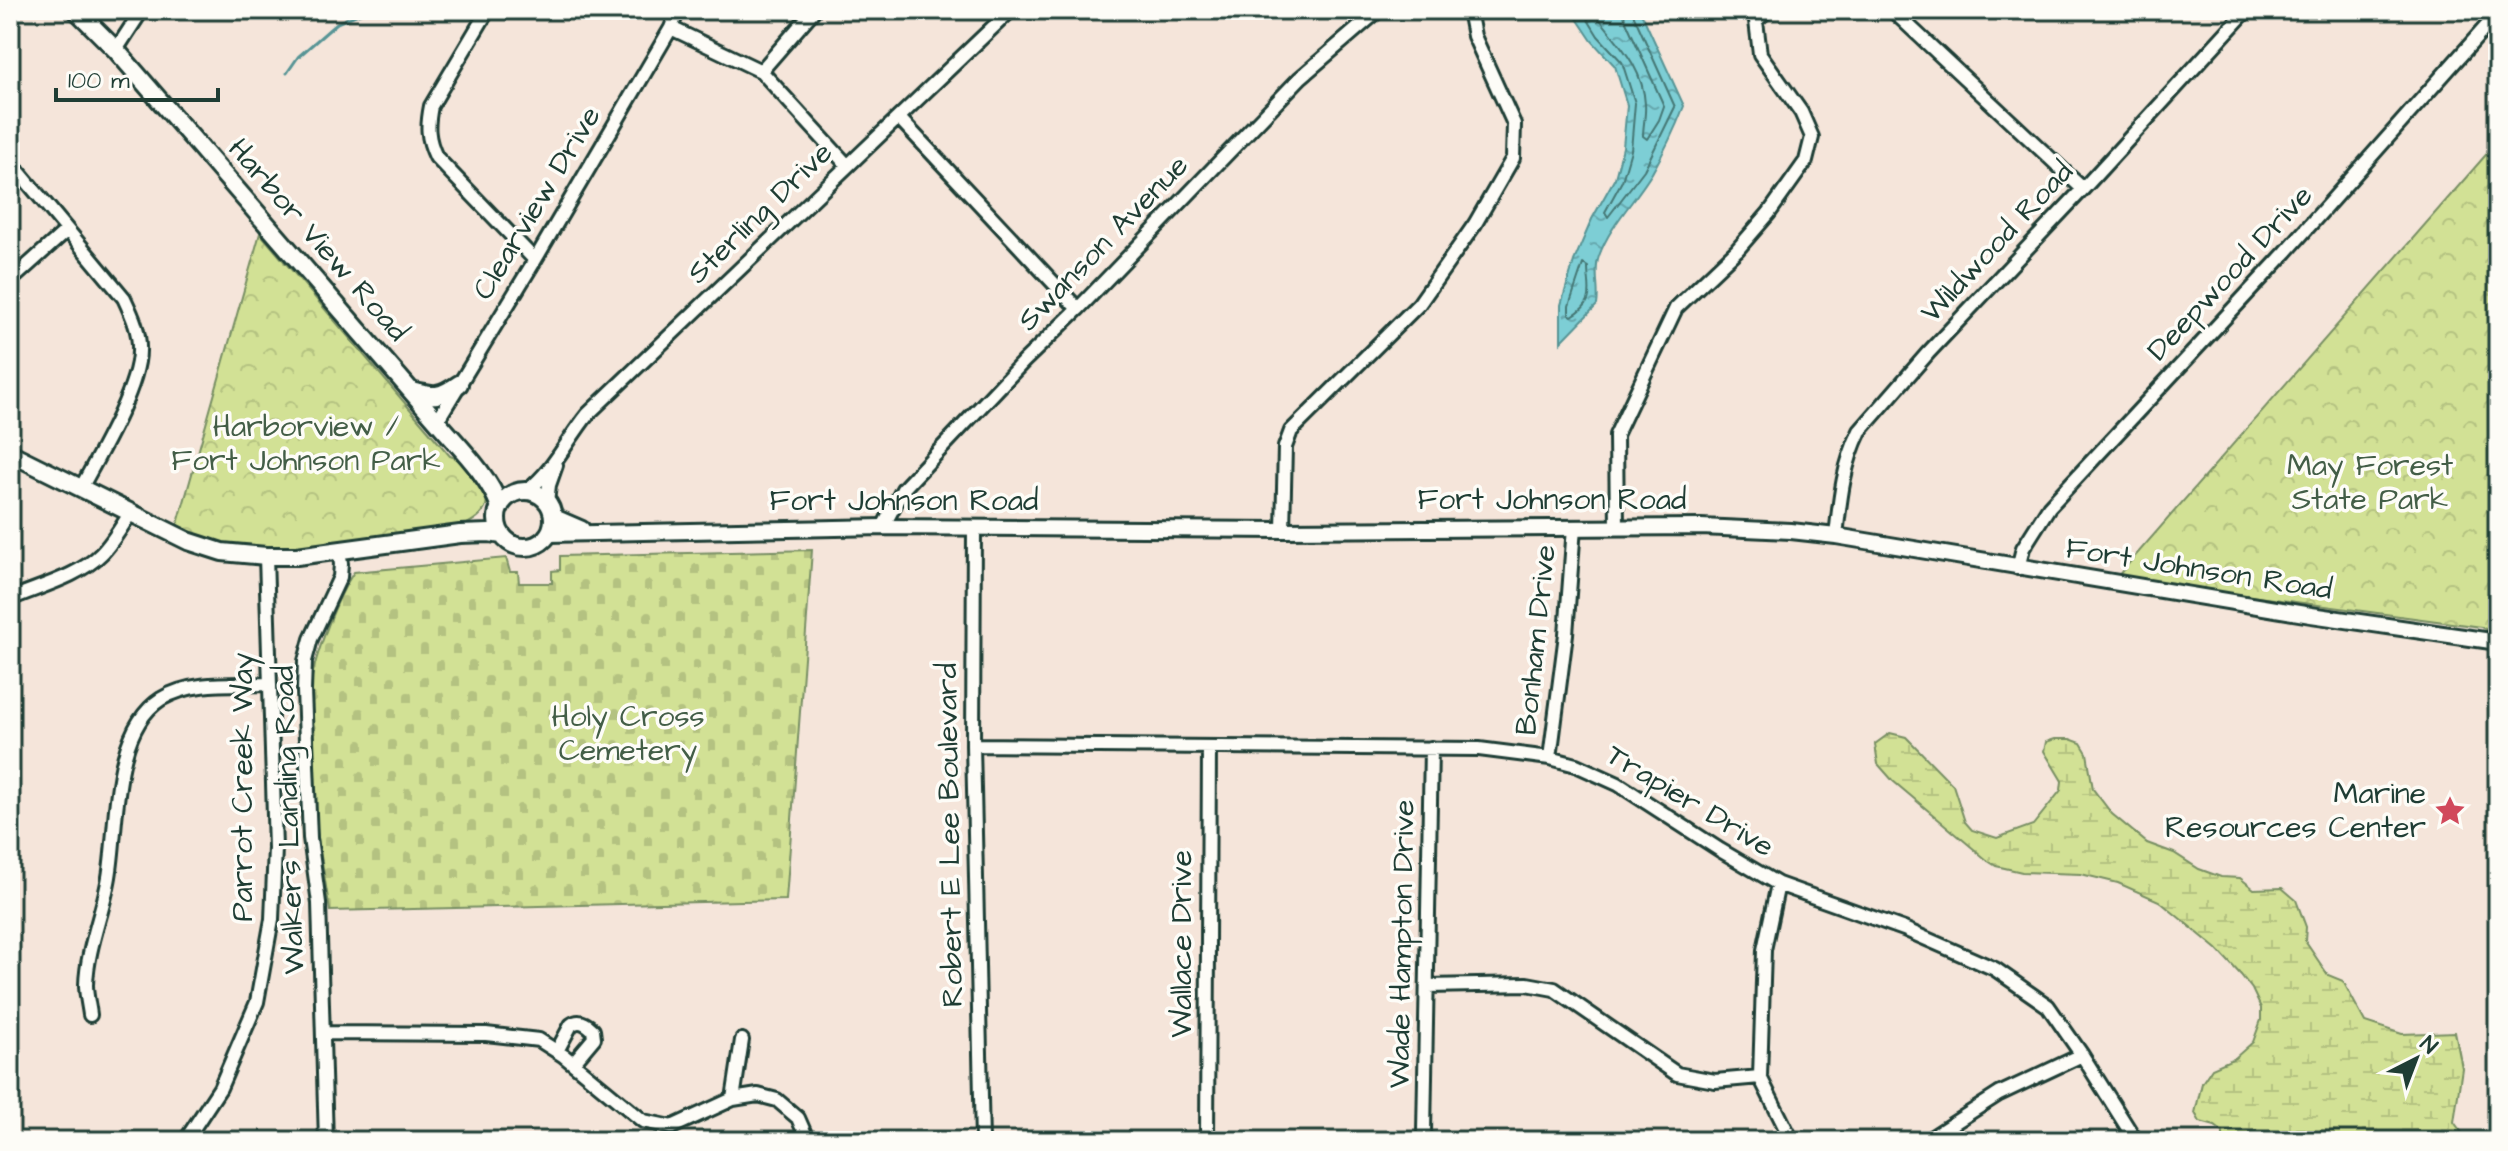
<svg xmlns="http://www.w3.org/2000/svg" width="2508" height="1151" viewBox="0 0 2508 1151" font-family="'Architects Daughter',sans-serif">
<defs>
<pattern id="wetland-marsh" width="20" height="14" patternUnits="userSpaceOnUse" patternTransform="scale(2)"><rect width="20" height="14" fill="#d2e195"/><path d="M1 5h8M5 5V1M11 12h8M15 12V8" fill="none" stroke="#b4c281"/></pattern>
<pattern id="cemetery-stones" width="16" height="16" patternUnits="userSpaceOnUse" patternTransform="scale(2)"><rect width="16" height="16" fill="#d2e195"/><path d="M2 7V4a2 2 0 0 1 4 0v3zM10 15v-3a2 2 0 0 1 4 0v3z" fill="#b4c281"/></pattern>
<pattern id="park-crowns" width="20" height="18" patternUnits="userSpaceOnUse" patternTransform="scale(2)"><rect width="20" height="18" fill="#d2e195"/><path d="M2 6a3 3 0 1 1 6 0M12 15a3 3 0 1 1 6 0" fill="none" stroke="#b4c281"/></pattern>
<pattern id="water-ripples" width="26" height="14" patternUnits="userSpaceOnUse" patternTransform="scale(2)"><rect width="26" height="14" fill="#7dced5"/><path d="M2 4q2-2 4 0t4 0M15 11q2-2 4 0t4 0" fill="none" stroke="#66a8ae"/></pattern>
</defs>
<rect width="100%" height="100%" fill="#f5e5da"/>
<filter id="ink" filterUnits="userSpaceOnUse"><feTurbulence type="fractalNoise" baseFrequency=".0125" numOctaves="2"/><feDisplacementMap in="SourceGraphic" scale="16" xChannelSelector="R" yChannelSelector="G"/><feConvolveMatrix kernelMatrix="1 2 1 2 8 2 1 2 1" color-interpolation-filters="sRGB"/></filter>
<g filter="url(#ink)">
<path fill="url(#wetland-marsh)" stroke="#788f64" stroke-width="2" d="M 1890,733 L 1906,737 L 1953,785 L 1965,822 L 1972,830 L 1997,838 L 2033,825 L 2061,790 L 2062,781 L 2044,751 L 2046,742 L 2055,739 L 2070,739 L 2081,743 L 2087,753 L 2093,789 L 2112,814 L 2147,843 L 2174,853 L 2199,869 L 2221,877 L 2240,878 L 2254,889 L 2282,888 L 2296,900 L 2306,927 L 2305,941 L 2328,975 L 2343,981 L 2365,1022 L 2402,1034 L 2455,1032 L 2462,1068 L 2454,1122 L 2468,1141 L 2315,1141 L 2305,1129 L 2297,1129 L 2278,1141 L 2223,1141 L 2223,1132 L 2215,1126 L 2200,1122 L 2195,1113 L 2202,1083 L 2212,1068 L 2235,1058 L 2253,1042 L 2261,1020 L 2261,1008 L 2252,989 L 2241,975 L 2217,949 L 2159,901 L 2118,883 L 2081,874 L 2022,872 L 1996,866 L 1988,861 L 1893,781 L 1878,764 L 1875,744 Z"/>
<path fill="url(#cemetery-stones)" stroke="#788f64" stroke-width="2" d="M 812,550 L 786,900 L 330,911 L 316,826 L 311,683 C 315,655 338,595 354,572 L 506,558 L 510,572 L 518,572 L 519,583 L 552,583 L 552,571 L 560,570 L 560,556 Z"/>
<path fill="url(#park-crowns)" stroke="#788f64" stroke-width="2" d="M 2498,141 L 2498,635 L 2481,627 L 2116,578 Z
M 260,233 L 450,456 C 461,459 467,467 474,477 C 495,501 489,514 461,527 L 297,548 L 266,550 L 236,547 L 204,539 L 177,527 Z"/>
<path fill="url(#water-ripples)" stroke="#579495" stroke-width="2" d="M 1575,10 L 1640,10 L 1684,106 C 1675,129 1664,152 1652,173 C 1635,201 1610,225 1599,256 C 1593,273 1600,288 1597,305 L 1561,342 L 1561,305 L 1574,261 L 1592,219 L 1615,178 L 1623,147 L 1627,105 L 1615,66 L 1592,41 L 1574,14 Z"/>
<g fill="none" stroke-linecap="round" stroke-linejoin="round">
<path stroke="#457774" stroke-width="2" d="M 1582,10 L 1598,36 L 1622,62 L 1635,103 L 1631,150 L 1622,181 L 1605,212 L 1608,217 L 1644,170 L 1675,107 L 1634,16 L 1633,10
M 1593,10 C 1614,40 1643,64 1645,104 C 1646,114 1643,126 1643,136 L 1647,139 L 1659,120 L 1664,106 L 1625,19 L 1623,10
M 1583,264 L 1588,267 C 1588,291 1597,301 1572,316 L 1569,314 L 1569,306 Z"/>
<path stroke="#579495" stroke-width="3" d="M 287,73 L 298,57 L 337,23 L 367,10"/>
<defs>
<path id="minor" d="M 488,10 L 431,106 C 427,126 427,138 436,157 L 535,260
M 1892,10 L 2083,189
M 671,28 L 761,71 L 847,165
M 116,50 L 142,10
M 761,71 L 814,10
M 899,118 L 1078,309
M 10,161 L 124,298 C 132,315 140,332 139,351 C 139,387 99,455 81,488
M 10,277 L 17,275 L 67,230
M 437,421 L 535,260 L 671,28 L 678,10
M 527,491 C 554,470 567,440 588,414 L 1011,10
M 547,502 L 549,485 L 556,465
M 883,527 L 903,489 L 1024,361 L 1078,309 L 1300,78 L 1379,10
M 1617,527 L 1616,435 L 1676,308 L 1737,250 L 1769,213 L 1806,161 L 1812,137 L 1801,112 L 1760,54 L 1756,21 L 1767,10
M 974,528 L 973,745 L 982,1141
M 1283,530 L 1285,447 L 1291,431 L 1419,304 L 1475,224 L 1513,158 L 1514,124 L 1474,36 L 1469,10
M 1836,536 C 1840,500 1843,465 1860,431 L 1928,353 L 2083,189 L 2247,10
M 2018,568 L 2023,548 L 2049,507 L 2286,252 L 2492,20
M 10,599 C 40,586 78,577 101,554 C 113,542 122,526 131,512
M 973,745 L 1479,749 L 1550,758 L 1576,765 L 1618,784 L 1720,850 L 1778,884 L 1904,929 L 1995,969 L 2048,1006 L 2082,1055 L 2136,1141
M 1550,758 L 1566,634 L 1574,527
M 1778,884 L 1764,950 L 1760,1077 L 1792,1141
M 1428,986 L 1527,984 L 1554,989 L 1677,1074 L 1715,1081 L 1760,1077
M 90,1015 C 89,1006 86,995 86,985 C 87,948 103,913 109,877 C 118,826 111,731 161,699 C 192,680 234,685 269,684
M 324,1033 L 486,1034 L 539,1040 L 564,1056 L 643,1121 L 672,1127 L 733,1099 L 758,1095 L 777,1100 L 798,1118 L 808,1141
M 557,1051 L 571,1025 C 579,1019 586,1023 593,1030 L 594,1038 L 573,1063
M 733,1099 L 742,1040
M 185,1141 L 220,1088 L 257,1002 L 272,919 L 275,848 L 266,556
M 326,1141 L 319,903 L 310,838 L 304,691 L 305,661 L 311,639 L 340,577 L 341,564 L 339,551
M 1207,1141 L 1209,747
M 1427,1141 L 1424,1132 L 1431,748
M 1926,1141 L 1999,1094 L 2082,1055"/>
<path id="tertiary" d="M 552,516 L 582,529
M 549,534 L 883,527 L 1283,530 L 1701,527 L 1791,531 L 1836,536 L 2311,615 L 2498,642"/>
<path id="secondary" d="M 76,10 L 116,50 L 437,421 C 459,447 488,474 500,507
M 411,391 C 435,397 439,398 459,384
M 10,453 L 188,541 L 222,552 L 266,556 L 297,556 L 460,534 L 489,533 L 502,535
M497 519a28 28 0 1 1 56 0a28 28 0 1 1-56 0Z"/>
</defs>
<use href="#minor" stroke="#1f3d34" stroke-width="18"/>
<use href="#tertiary" stroke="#1f3d34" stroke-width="20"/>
<use href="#secondary" stroke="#1f3d34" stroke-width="22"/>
<use href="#minor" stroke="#fdfcf7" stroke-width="12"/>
<use href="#tertiary" stroke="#fdfcf7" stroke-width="14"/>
<use href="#secondary" stroke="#fdfcf7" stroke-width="16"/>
</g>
</g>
<defs>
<symbol id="sight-bare" viewBox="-9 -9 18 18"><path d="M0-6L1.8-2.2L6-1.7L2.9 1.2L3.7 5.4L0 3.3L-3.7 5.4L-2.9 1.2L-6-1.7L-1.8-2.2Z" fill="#d1495b" stroke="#fdfcf7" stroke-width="2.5" paint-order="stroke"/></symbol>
</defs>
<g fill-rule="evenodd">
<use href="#sight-bare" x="2428" y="789" width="44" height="44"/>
</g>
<g text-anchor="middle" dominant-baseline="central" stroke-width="7" stroke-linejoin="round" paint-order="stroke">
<g font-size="30" fill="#1f3d34" stroke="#fdfcf7">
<text transform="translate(537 203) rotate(-59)">Clearview Drive</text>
<text transform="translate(760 213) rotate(-44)">Sterling Drive</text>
<text transform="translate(318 240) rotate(49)">Harbor View Road</text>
<text transform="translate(1997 242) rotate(-47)">Wildwood Road</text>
<text transform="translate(1103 243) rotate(-46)">Swanson Avenue</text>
<text transform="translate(2230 273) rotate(-47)">Deepwood Drive</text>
<text x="1552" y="500">Fort Johnson Road</text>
<text x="904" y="501">Fort Johnson Road</text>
<text transform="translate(2199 569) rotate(9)">Fort Johnson Road</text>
<text transform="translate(1536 640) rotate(-84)">Bonham Drive</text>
<text transform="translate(243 787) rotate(-90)">Parrot Creek Way</text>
<text transform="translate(1690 801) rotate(31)">Trapier Drive</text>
<text transform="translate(289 820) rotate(-92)">Walkers Landing Road</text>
<text transform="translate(950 835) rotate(-91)">Robert E Lee Boulevard</text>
<text transform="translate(1182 944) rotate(-90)">Wallace Drive</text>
<text transform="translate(1402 944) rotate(-89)">Wade Hampton Drive</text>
</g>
<g font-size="30" fill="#435e47" stroke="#fdfcf7">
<text x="306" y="427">Harborview /<tspan x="306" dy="34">Fort Johnson Park</tspan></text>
<text x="2370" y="466">May Forest<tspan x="2370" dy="34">State Park</tspan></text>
<text x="628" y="717">Holy Cross<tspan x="628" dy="34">Cemetery</tspan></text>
</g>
<g font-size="30" fill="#1f3d34" stroke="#fdfcf7" text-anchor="end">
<text x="2426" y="794">Marine<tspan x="2426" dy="34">Resources Center</tspan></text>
</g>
</g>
<rect width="2508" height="1151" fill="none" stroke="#fdfcf7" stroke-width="40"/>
<rect x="20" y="20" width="2468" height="1111" fill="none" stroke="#1f3d34" stroke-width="3" filter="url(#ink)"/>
<g transform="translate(2416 1059) rotate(42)" stroke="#fdfcf7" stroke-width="6" paint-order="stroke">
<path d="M0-6L14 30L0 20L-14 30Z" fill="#1f3d34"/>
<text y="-12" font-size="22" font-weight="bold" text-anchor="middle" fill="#1f3d34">N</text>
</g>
<path d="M56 88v12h162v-12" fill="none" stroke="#1f3d34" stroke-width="4"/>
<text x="68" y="88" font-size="24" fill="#1f3d34" stroke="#fdfcf7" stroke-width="6" paint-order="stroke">100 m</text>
</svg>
